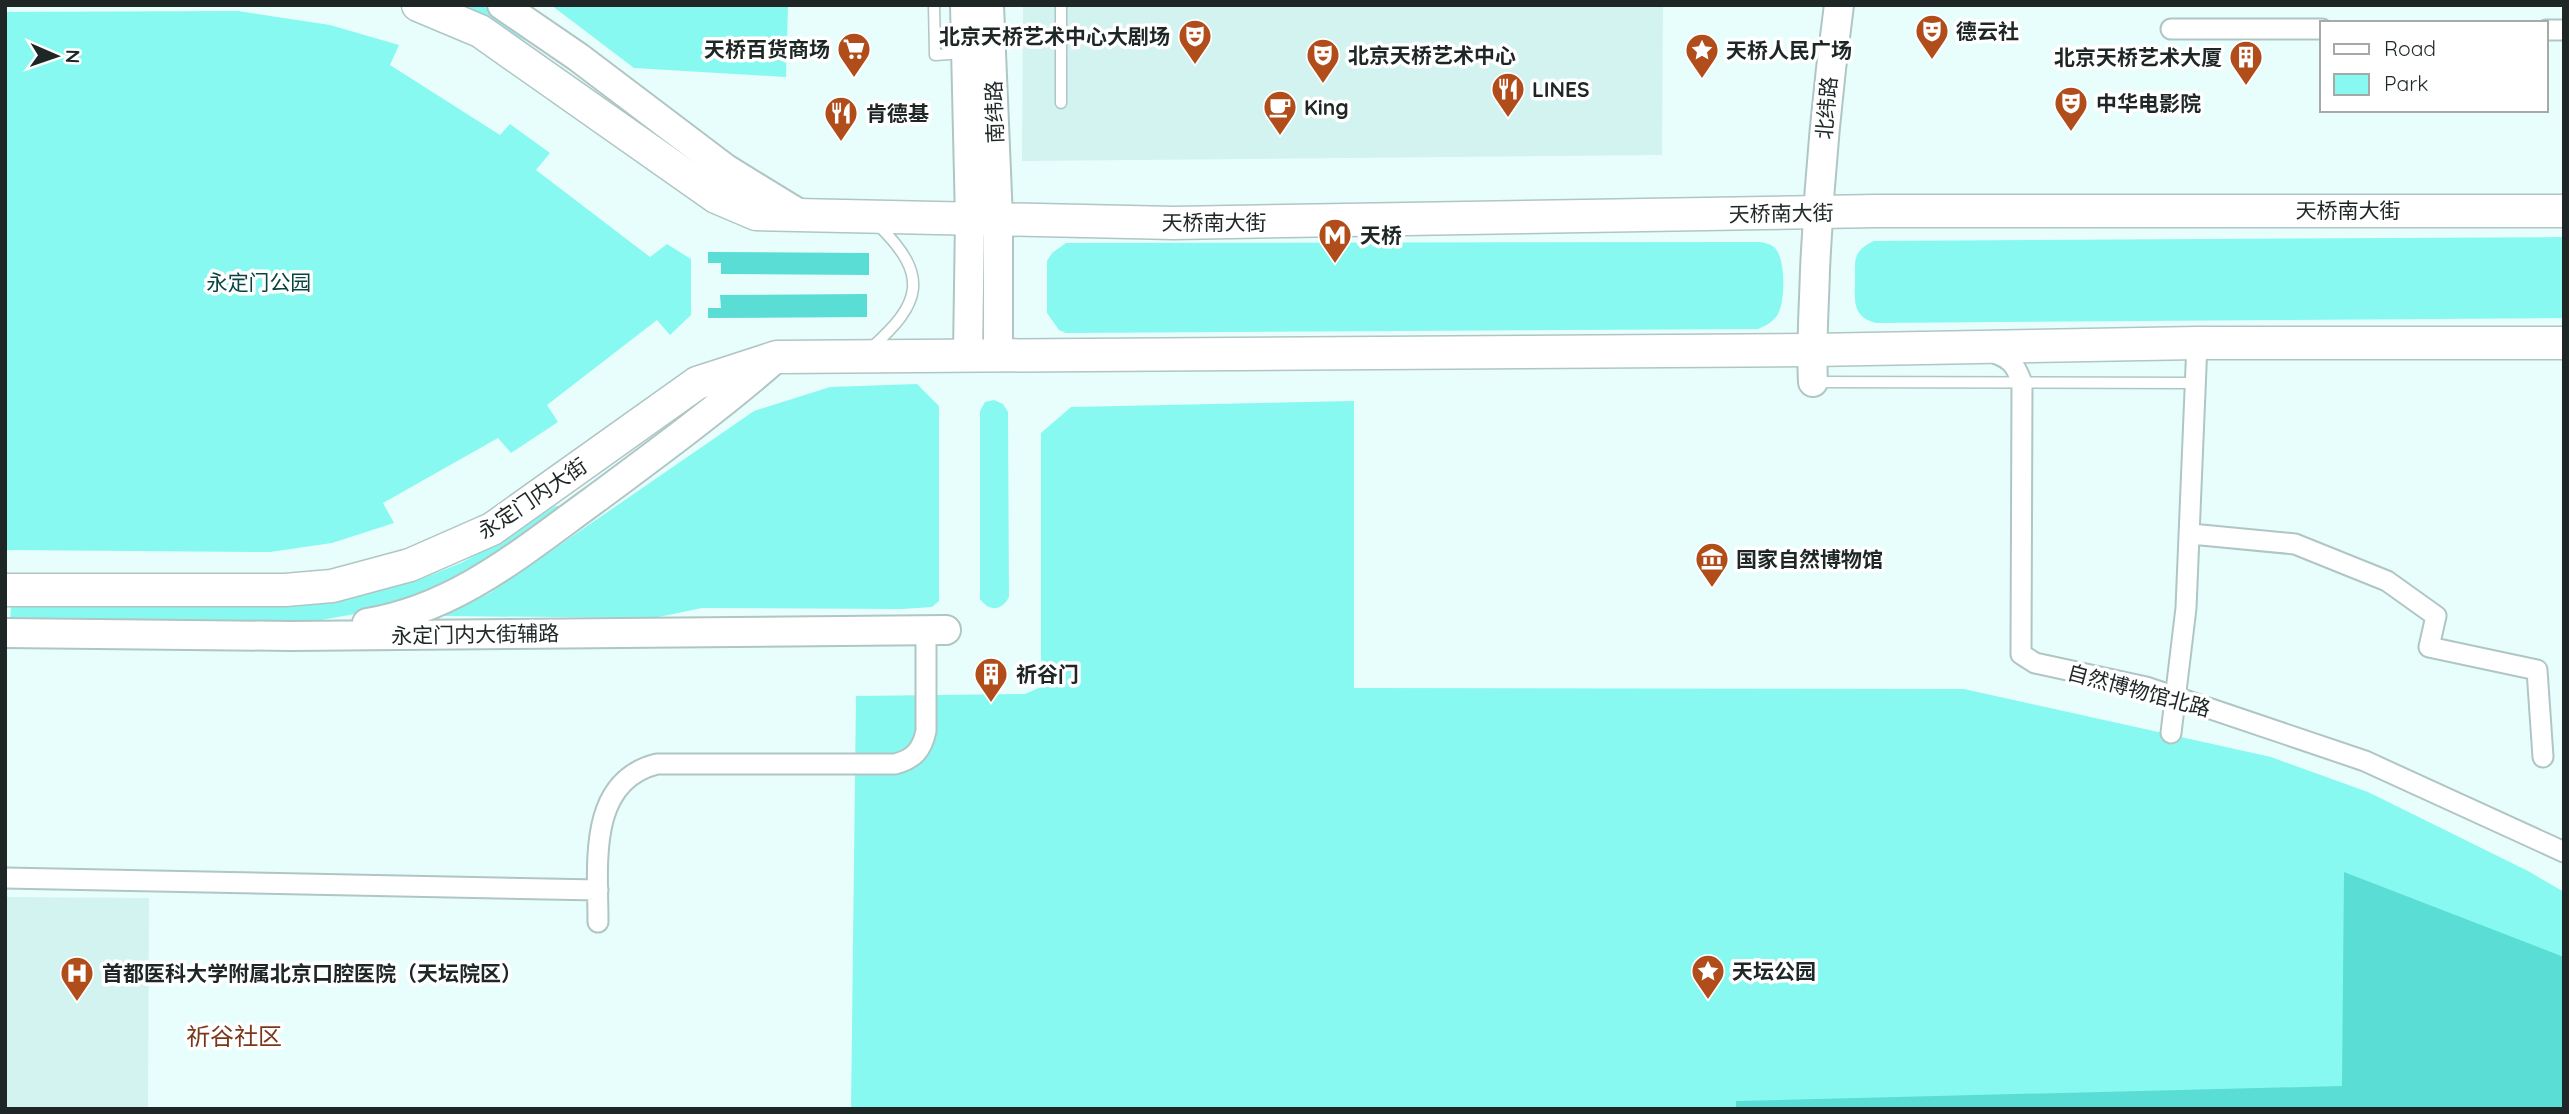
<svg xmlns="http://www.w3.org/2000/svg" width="2569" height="1114" viewBox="0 0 2569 1114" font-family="Quicksand,'Noto Sans SC',sans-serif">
<rect width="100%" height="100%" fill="#e7fefc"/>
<path fill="#d2f3f0" d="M 1023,5 L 1663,5 L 1662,155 L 1022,161 Z
M 5,897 L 149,898 L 148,1109 L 5,1109 Z"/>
<path fill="#88f9f1" d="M 456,5 L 482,5 L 551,54 L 466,9 Z
M 551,5 L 788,5 L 786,77 L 634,68 Z
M 238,11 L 330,25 L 399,45 L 390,65 L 500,135 L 510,124 L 550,153 L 536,170 L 650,257 L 667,244 L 691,259 L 691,315 L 670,335 L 657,320 L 547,405 L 558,422 L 511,453 L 498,438 L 383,503 L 394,523 L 332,543 L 270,552 L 5,550 L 5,12 Z
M 2564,237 L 2564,318 L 1876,323 C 1851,317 1855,299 1855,278 C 1855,270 1854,262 1857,255 C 1861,248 1867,244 1874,241 Z
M 1760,242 C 1765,243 1771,244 1775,248 C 1786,259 1786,305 1776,317 C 1771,323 1765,326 1758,329 L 1066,333 L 1059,330 L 1047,313 L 1047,261 L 1052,253 L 1066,243 Z
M 917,384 L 939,406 L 939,601 L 932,607 L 902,609 L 702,608 L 654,618 L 443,616 L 490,593 L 754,411 L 830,387 Z
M 994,400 L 1003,404 L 1008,412 L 1009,597 C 1002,611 989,612 980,599 L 980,411 L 985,402 Z
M 1354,401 L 1354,688 L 1964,689 L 2271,757 L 2368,792 L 2528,871 L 2564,892 L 2564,1109 L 851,1109 L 856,696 L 1025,694 L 1041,687 L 1041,433 L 1071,407 Z
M 555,506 L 564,506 L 471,571 L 377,610 L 282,627 L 10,624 L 11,606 L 283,607 L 333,602 L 421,579 L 461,563 L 492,546 Z"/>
<path fill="#5addd5" d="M 708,252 L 869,253 L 869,275 L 721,274 L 721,263 L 708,263 Z
M 867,294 L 867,317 L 708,318 L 708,308 L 721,308 L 720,295 Z
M 2344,872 L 2564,957 L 2564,1109 L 1736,1109 L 1736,1101 L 2342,1086 Z"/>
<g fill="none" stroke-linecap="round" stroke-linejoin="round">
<defs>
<path id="lane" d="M 934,5 L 935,55 L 965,53
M 1061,103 L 1061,5
M 871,348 C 921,304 930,276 879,226
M 1814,382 L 2195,383"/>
<path id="street" d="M 2171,29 L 2322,29
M 2546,30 L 2564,30
M 1989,351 C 2010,358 2015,363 2022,383 L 2021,654 L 2035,663 L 2146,687 L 2365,761 L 2564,852
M 2191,534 L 2295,544 L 2387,581 L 2436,616 L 2429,647 L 2537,670 L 2543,757
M 2171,733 L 2186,608 L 2197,343
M 5,878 L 598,890
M 598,922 C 598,865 587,781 657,764 L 895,764 C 914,759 922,750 926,731 L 926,630"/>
<path id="secondary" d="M 502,5 L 578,57 L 726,169 L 801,215
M 965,5 L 970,219 L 968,354
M 989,5 L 998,219 L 998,356
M 1813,382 C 1811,345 1814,308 1815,270 C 1819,182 1827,93 1839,5
M 367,623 C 457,608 522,552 594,500 C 656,454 717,409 775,359
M 5,633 L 291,636 L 946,630"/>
<path id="primary" d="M 418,5 L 480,31 L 716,197 L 756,214 L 1174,223 L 1876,211 L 2564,211
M 5,590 L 285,590 L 332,586 L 410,565 L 492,529 L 697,383 L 777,357 L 1812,350 L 2197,343 L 2564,343"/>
</defs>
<use href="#lane" stroke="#afc6c4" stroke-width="13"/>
<use href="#street" stroke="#afc6c4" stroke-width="23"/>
<use href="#secondary" stroke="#afc6c4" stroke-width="32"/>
<use href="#primary" stroke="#afc6c4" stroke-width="35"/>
<use href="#lane" stroke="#fff" stroke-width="10"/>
<use href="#street" stroke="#fff" stroke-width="19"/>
<use href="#secondary" stroke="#fff" stroke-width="28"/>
<use href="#primary" stroke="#fff" stroke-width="32"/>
</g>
<defs>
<symbol id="theatre-pin" viewBox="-11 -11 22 30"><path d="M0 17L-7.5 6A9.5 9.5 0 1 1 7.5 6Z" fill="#b14d1b" stroke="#fff"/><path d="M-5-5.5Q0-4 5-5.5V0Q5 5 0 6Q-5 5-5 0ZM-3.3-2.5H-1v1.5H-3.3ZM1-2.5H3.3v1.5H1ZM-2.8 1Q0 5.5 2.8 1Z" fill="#fff"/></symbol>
<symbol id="supermarket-pin" viewBox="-11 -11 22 30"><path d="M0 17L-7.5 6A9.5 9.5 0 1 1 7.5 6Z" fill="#b14d1b" stroke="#fff"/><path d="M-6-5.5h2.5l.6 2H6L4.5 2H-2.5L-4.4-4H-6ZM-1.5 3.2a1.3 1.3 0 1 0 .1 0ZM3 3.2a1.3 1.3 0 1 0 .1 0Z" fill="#fff"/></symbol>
<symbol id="sight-pin" viewBox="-11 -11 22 30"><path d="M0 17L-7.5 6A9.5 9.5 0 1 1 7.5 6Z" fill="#b14d1b" stroke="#fff"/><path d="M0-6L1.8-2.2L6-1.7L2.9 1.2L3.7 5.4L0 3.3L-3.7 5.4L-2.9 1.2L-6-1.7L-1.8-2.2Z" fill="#fff"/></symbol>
<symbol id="building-pin" viewBox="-11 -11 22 30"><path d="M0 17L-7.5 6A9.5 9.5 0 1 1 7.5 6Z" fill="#b14d1b" stroke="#fff"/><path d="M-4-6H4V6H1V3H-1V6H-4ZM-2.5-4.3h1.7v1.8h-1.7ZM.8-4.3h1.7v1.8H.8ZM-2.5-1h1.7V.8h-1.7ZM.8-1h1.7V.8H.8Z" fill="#fff"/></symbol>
<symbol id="restaurant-pin" viewBox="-11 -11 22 30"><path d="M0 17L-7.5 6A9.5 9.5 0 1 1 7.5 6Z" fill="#b14d1b" stroke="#fff"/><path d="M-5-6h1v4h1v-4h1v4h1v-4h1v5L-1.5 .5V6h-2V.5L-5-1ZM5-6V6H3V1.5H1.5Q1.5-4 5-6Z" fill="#fff"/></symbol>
<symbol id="cafe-pin" viewBox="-11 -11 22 30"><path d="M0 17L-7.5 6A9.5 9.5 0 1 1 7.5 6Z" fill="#b14d1b" stroke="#fff"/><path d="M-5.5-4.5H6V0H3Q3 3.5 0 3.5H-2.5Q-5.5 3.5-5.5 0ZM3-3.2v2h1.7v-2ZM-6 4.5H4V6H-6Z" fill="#fff"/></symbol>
<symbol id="metro-pin" viewBox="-11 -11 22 30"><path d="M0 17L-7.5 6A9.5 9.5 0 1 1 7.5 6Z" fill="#b14d1b" stroke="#fff"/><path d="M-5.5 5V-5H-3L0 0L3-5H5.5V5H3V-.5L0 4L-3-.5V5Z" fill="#fff"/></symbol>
<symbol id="museum-pin" viewBox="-11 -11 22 30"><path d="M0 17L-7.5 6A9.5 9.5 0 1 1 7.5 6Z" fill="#b14d1b" stroke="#fff"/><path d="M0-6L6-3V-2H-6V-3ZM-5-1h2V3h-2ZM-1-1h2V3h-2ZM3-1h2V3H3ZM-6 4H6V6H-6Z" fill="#fff"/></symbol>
<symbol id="hospital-pin" viewBox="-11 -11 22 30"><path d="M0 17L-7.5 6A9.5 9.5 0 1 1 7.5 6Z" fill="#b14d1b" stroke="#fff"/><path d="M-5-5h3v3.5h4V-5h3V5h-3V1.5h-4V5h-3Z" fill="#fff"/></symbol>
</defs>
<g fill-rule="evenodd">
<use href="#theatre-pin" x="1913" y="12" width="38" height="52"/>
<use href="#theatre-pin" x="1176" y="17" width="38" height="52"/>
<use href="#supermarket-pin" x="835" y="30" width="38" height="52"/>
<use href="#sight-pin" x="1683" y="31" width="38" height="52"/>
<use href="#theatre-pin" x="1304" y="36" width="38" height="52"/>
<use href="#building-pin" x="2227" y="38" width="38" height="52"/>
<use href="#restaurant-pin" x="1489" y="70" width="38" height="52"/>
<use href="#theatre-pin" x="2052" y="84" width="38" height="52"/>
<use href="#cafe-pin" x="1261" y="88" width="38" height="52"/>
<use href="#restaurant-pin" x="822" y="94" width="38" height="52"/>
<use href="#metro-pin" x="1316" y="216" width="38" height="52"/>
<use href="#museum-pin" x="1693" y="540" width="38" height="52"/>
<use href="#building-pin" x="972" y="655" width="38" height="52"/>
<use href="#sight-pin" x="1689" y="952" width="38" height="52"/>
<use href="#hospital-pin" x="58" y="954" width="38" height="52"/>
</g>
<g text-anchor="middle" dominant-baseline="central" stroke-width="7" stroke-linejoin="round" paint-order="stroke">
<g font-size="21" font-weight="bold" fill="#1e2726" stroke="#fff" text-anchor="start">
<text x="1956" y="31">德云社</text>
<text x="1170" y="36" text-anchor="end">北京天桥艺术中心大剧场</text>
<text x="830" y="49" text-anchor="end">天桥百货商场</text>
<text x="1726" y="50">天桥人民广场</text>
<text x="1348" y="55">北京天桥艺术中心</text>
<text x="2222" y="57" text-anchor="end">北京天桥艺术大厦</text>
<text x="1532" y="89">LINES</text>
<text x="2096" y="103">中华电影院</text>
<text x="1304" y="107">King</text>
<text x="866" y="113">肯德基</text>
<text x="1360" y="235">天桥</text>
<text x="1736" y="559">国家自然博物馆</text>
<text x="1016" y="674">祈谷门</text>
<text x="1732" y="971">天坛公园</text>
<text x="102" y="973">首都医科大学附属北京口腔医院（天坛院区）</text>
</g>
<g font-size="21" fill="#1e2726" stroke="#fff">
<text transform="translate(1826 108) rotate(-85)">北纬路</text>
<text transform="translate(994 112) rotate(-92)">南纬路</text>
<text x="2348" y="210">天桥南大街</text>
<text transform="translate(1781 213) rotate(-1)">天桥南大街</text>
<text x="1214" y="222">天桥南大街</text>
<text transform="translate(532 498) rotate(-34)">永定门内大街</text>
<text transform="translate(475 634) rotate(-1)">永定门内大街辅路</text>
<text transform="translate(2139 690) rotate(15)">自然博物馆北路</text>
</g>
<g font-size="21" fill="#074542" stroke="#fff">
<text x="259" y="282">永定门公园</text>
</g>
<g font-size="24" fill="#79381b" stroke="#fff">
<text x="234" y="1036">祈谷社区</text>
</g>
</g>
<rect width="2569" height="1114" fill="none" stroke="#1e2726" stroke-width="14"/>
<rect x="2320" y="21" width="228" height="91" fill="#ffffff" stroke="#a5a9a8" stroke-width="2"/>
<rect x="2334" y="44" width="35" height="10" fill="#ffffff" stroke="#a5a9a8" stroke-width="2"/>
<text x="2384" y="56" font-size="21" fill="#1e2726">Road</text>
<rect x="2334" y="74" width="35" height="21" fill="#88f9f1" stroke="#a5a9a8" stroke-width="2"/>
<text x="2384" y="91" font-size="21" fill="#1e2726">Park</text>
<g transform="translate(56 56) rotate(92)" stroke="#ffffff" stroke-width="5" paint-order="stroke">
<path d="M0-5L12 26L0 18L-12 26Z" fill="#1e2726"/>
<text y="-10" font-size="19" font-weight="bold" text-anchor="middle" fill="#1e2726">N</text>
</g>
</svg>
